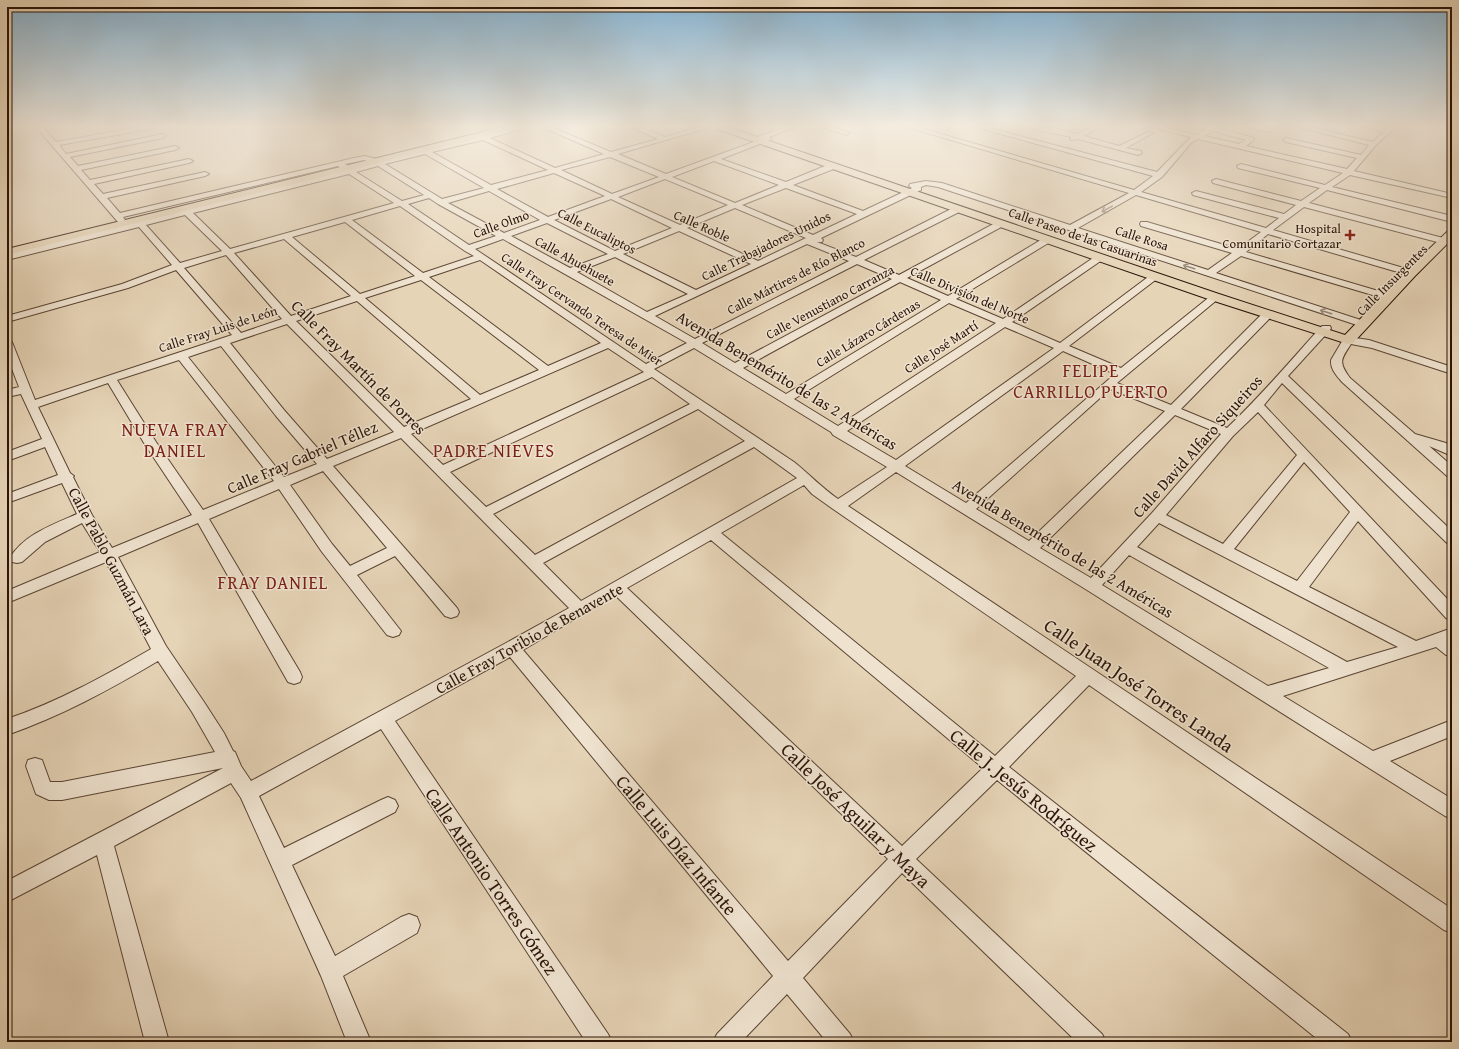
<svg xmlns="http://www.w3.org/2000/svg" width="1459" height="1049" viewBox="0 0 1459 1049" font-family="'Gentium Book Plus',serif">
<rect width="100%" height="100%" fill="#e6d4b7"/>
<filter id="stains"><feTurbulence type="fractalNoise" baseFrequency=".005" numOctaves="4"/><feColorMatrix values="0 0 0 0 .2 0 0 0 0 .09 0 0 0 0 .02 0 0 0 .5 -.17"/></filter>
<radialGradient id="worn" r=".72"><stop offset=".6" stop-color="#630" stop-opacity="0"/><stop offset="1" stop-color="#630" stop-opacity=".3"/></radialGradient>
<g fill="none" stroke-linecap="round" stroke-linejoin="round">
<defs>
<path id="minor" d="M 36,127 L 43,127 L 56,142 L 139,127 L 153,127 L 150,129 L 59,145 L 66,154 L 163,134 L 166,136 L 163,138 L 70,157 L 78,166 L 175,146 L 179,148 L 175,150 L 81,170 L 90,180 L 189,159 L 193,161 L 189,163 L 94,184 L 103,194 L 205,172 L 209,174 L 205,176 L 107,198 L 120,213 L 354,158 L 365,156 L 376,159 L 376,162 L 517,127 L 528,127 L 490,138 L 555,168 L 604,154 L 542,127 L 551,127 L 611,152 L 658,139 L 631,127 L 640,127 L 665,137 L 700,127 L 710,127 L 618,154 L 666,174 L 759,140 L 756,138 L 757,137 L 786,127 L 796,127 L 769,137 L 771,139 L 770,140 L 721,159 L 786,182 L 830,164 L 836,164 L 836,168 L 793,185 L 863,211 L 912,188 L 909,186 L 910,184 L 926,181 L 942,183 L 1070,225 L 1129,193 L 907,127 L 917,127 L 1134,190 L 1153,176 L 975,127 L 985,127 L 1157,172 L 1188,140 L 1191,137 L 1152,127 L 1163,127 L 1196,135 L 1206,129 L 1202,127 L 1218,127 L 1218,128 L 1254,138 L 1254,140 L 1246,146 L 1347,169 L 1357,158 L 1286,142 L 1283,140 L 1286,138 L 1361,155 L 1369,145 L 1302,128 L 1309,127 L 1373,142 L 1383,132 L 1366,127 L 1387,129 L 1389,127 L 1396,127 L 1376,145 L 1354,171 L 1452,194 L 1452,198 L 1350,175 L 1332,187 L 1452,216 L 1452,222 L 1327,190 L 1309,203 L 1447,239 L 1448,241 L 1447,243 L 1441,243 L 1304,207 L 1273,230 L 1414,271 L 1416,273 L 1414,275 L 1408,275 L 1268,234 L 1246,252 L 1392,295 L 1394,297 L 1392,299 L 1386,299 L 1241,256 L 1216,273 L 1367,322 L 1368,324 L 1363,327 L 938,187 L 926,185 L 921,187 L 921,190 L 821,238 L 823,240 L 822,242 L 817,242 L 856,257 L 955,207 L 961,207 L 961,211 L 864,260 L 899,275 L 997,222 L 1003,222 L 1004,224 L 1003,226 L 907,278 L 948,296 L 1044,238 L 1050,238 L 1051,240 L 1050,242 L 956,299 L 1003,319 L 1096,256 L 1102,256 L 1104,258 L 1102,260 L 1012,322 L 1060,343 L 1152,274 L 1158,274 L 1160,276 L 1158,278 L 1069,346 L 1121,368 L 1212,295 L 1218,295 L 1220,297 L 1218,299 L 1117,383 L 1171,405 L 1263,313 L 1271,313 L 1272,315 L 1271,317 L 1181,409 L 1227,428 C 1261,396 1291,360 1322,326 L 1330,326 L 1331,328 L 1330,330 L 1288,376 L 1452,531 L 1452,544 L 1447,543 L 1282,383 L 1264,405 L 1452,604 L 1452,620 L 1446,618 L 1358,521 L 1309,587 L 1416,641 L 1452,628 L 1452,656 L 1446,655 L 1436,647 L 1283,696 L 1373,751 L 1452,720 L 1452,736 L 1390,761 L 1452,799 L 1452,819 L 1445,816 L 1087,590 L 896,472 L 848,506 L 1452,909 L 1452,933 L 1444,930 L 1089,685 L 1009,767 L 1348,1034 L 1352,1042 L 1321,1042 L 997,780 L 916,859 L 1102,1034 L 1106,1042 L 1077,1042 L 902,873 L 803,978 L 850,1034 L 854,1042 L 827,1042 L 787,994 L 741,1042 L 713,1042 L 717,1034 L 773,976 L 510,657 L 395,721 L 608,1034 L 612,1042 L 586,1042 L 381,729 L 259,796 L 284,848 L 381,800 L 388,797 L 395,800 L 398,806 L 395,812 L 292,865 L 335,956 L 401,917 L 409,914 L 417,917 L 420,925 L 417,933 L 343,976 L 371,1042 L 347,1042 L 321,976 L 241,798 L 231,783 L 114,846 L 169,1042 L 145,1042 L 97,855 L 7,902 L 7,881 L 223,768 L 62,800 L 49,800 L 36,794 L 26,766 L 28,760 L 35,758 L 42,760 L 50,782 L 62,782 L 215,752 L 192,712 L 158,661 C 109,690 61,716 7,735 L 7,719 C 58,702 104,676 151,649 L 106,562 L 7,603 L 7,591 L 100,552 L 82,523 L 45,542 L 22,562 L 17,563 L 12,562 L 10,558 C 23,535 54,524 77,514 L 62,483 L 7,503 L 7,494 L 58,475 L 45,447 L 7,461 L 7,452 L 42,439 L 21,394 L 7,397 L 7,390 L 19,387 L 7,356 L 7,339 L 12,342 L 35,400 L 232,335 L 176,270 L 128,288 L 7,322 L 7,316 L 122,284 L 172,265 L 139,227 L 7,260 L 7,254 L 344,170 L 338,166 L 123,217 L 125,220 L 121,223 L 118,222 ZM 1213,131 L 1246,140 L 1239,144 L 1204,136 ZM 1198,139 L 1343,173 L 1325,185 L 1241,164 L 1237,166 L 1238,168 L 1320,188 L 1301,201 L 1216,179 L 1212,181 L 1213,183 L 1296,205 L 1284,214 L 1196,191 L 1192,193 L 1193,195 L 1279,218 L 1266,228 L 1141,192 L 1162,177 L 1192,142 ZM 483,140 L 548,170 L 491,185 L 432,152 ZM 425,154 L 484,188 L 442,199 L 385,164 ZM 610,157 L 659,177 L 612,194 L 561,170 ZM 364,160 L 372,163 L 351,168 L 345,164 ZM 714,161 L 779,185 L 735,203 L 672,177 ZM 378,166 L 424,195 L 402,201 L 356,172 ZM 554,173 L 605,196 L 548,217 L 497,189 ZM 349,174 L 394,203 L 230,249 L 193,213 ZM 665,179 L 728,205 L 680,225 L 618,197 ZM 786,188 L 857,214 L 813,235 L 742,205 ZM 489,191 L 540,220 L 504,233 L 448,203 ZM 1136,195 L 1261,232 L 1238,249 L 1147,222 L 1141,222 L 1140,224 L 1141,226 L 1232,253 L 1208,270 L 1078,228 ZM 429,198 L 438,204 L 496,236 L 469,245 L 408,204 ZM 611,199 L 672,228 L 615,251 L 554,220 ZM 400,206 L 465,251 L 474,256 L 423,273 L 352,220 ZM 735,208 L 806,238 L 758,261 L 687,228 ZM 185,215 L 222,251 L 180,263 L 146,225 ZM 345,222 L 415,276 L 360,294 L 292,237 ZM 547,223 L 608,254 L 570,268 L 511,236 ZM 679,231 L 751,264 L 696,290 L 623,254 ZM 284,239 L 351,296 L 291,316 L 234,253 ZM 503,239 L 687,343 L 646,364 L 475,249 ZM 807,244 L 849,261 L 695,339 L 655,316 ZM 226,255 L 282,319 L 241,333 L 184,268 ZM 615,257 L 688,294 L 647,312 L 577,272 ZM 480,260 L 601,343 L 548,366 L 429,277 ZM 857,264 L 892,279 L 735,363 L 702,343 ZM 421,280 L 539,370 L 480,395 L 365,298 ZM 900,282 L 941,300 L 786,394 L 743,368 ZM 357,301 L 471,399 L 404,427 L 296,321 ZM 949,303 L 996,323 L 838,426 L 794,399 ZM 287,324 L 394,432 L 327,459 L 284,410 L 230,343 ZM 1005,327 L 1054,348 L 896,460 L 847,431 ZM 221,346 L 276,416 L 317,464 L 284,477 L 188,357 ZM 608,348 L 644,372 L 443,465 L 411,434 ZM 694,348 L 831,432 L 833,435 L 887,467 L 838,499 C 822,488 809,474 794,462 L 654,369 ZM 1063,351 L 1115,374 L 966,503 L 905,466 ZM 179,360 L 274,481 L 203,510 L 156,442 L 117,380 ZM 652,377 L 690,404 L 486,507 L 450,472 ZM 108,383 L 144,443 L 192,515 L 112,548 L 92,515 L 73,477 L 74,476 L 70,473 L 38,407 ZM 1110,389 L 1165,411 L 1029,541 L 976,509 ZM 698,409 L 745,441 L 535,555 L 493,514 ZM 1258,412 L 1297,455 L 1223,544 L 1166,515 L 1233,436 ZM 1175,415 L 1221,434 L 1152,513 L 1091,578 L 1040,548 ZM 401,438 L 569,608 L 506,643 L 251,781 L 241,766 L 235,752 L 233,751 L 224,733 L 204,702 L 166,646 L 118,557 L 198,523 L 288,682 L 294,684 L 300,682 L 302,677 L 300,672 L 209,519 L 279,489 L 322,552 L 387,635 L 393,637 L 399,635 L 401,631 L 357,575 L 395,556 L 445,616 L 451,618 L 457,616 L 459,612 L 457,608 L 333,466 ZM 754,447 L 797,478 L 581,601 L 543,563 ZM 1304,462 L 1350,512 L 1297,581 L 1234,549 ZM 323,471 L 387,548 L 350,566 L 332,544 L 290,485 ZM 804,485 L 812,494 L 833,509 L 1076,676 L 995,756 L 721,533 ZM 1159,523 L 1398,647 L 1347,662 L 1137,547 ZM 711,540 L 983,768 L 902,846 L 627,588 ZM 1129,555 L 1329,668 L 1268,686 L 1102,585 ZM 615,595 L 888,859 L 788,961 L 523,650 Z
M 822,127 L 832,127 L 850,133 L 847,135 Z
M 1030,127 L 1053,128 L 1077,134 L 1091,127 L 1099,127 L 1084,136 L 1119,146 L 1148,132 L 1153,133 L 1126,148 L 1141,151 L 1142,153 L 1138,155 L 1078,139 L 1071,140 L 1070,139 L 1071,137 L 1033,129 Z
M 1249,127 L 1280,127 L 1269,132 L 1250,128 Z
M 1348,337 L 1369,340 L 1452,367 L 1452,374 L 1372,348 L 1351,344 C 1341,359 1338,362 1350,378 L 1415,434 L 1446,443 L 1452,447 L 1452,456 L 1429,446 L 1452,466 L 1452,477 L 1447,476 L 1342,382 C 1337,376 1330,369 1331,360 L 1344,338 Z"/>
<path id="major" d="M 503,127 L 517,127 L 516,129 L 7,255 L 7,249 Z
M 716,127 L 728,127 L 1219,294 L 1345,335 L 1407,270 L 1448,231 L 1452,230 L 1452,239 L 1415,276 L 1353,343 L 1348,344 L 1211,300 L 717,129 Z"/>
</defs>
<use href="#minor" stroke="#5a4433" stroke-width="2"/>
<use href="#major" stroke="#2b1407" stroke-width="2"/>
<use href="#minor" fill="#efe3d0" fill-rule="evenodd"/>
<use href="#major" fill="#e6d4b7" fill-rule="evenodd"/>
</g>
<defs><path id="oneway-shaft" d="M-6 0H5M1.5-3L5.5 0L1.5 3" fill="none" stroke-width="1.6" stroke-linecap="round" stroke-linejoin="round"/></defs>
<g stroke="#978676">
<use href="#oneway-shaft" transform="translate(1107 209) rotate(151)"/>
<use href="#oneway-shaft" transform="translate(1189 267) rotate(-162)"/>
<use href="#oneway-shaft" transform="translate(1326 312) rotate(-162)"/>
</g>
<linearGradient id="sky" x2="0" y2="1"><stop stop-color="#87b5d4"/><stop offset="0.46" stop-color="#f4ecdf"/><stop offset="1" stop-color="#f4ecdf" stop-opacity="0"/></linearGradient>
<rect width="1459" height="274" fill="url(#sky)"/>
<path fill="#8f2418" stroke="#efe3d0" stroke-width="1.5" d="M1348 229h4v4h4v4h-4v4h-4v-4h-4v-4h4z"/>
<g text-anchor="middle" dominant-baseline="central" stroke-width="3" stroke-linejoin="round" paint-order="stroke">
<g font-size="13" fill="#2b1407" stroke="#efe3d0">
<text transform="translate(501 224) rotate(-20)">Calle Olmo</text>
<text transform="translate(702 226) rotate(24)">Calle Roble</text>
<text transform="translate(597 231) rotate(27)">Calle Eucaliptos</text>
<text transform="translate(1083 237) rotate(19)">Calle Paseo de las Casuarinas</text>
<text transform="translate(1142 238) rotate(18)">Calle Rosa</text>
<text transform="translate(766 246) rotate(-26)">Calle Trabajadores Unidos</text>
<text transform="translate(575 261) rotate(29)">Calle Ahuehuete</text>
<text transform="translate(796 276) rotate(-27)">Calle Mártires de Río Blanco</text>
<text transform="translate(1392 280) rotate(-45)">Calle Insurgentes</text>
<text transform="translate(970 295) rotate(23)">Calle División del Norte</text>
<text transform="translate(830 302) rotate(-28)">Calle Venustiano Carranza</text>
<text transform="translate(582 309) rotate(34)">Calle Fray Cervando Teresa de Mier</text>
<text transform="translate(218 329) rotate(-18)">Calle Fray Luis de León</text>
<text transform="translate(868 333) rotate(-31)">Calle Lázaro Cárdenas</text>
<text transform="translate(941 347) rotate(-33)">Calle José Martí</text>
</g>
<g font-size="13" fill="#2b1407" stroke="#efe3d0" text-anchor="end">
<text x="1341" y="228">Hospital<tspan x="1341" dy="15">Comunitario Cortazar</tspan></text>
</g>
<g font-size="16" fill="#2b1407" stroke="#efe3d0">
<text transform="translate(359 367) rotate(45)">Calle Fray Martín de Porres</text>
<text transform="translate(787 380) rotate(31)">Avenida Benemérito de las 2 Américas</text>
<text transform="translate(1197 446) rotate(-48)">Calle David Alfaro Siqueiros</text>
<text transform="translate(302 457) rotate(-23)">Calle Fray Gabriel Téllez</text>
<text transform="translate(1063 548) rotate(31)">Avenida Benemérito de las 2 Américas</text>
<text transform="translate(112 561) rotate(62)">Calle Pablo Guzmán Lara</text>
<text transform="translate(529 638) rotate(-29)">Calle Fray Toribio de Benavente</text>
</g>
<g font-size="18" letter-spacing="1" fill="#7a1f14" stroke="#efe3d0">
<text x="1091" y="370">FELIPE<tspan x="1091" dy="21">CARRILLO PUERTO</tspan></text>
<text x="175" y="429">NUEVA FRAY<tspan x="175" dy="21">DANIEL</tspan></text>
<text x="494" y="450">PADRE NIEVES</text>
<text x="273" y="582">FRAY DANIEL</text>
</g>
<g font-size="19" fill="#2b1407" stroke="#efe3d0">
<text transform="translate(1139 685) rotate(34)">Calle Juan José Torres Landa</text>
<text transform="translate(1024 790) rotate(39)">Calle J. Jesús Rodríguez</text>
<text transform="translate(856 815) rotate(44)">Calle José Aguilar y Maya</text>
<text transform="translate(677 845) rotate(50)">Calle Luis Díaz Infante</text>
<text transform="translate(492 881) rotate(56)">Calle Antonio Torres Gómez</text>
</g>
</g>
<rect width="1459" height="1049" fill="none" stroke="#e6d4b7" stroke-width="24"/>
<rect x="8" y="8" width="1443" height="1033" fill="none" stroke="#2b1407" stroke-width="2"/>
<rect x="12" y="12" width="1435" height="1025" fill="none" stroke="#2b1407"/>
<rect width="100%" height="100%" filter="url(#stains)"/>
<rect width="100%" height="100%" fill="url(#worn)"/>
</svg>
